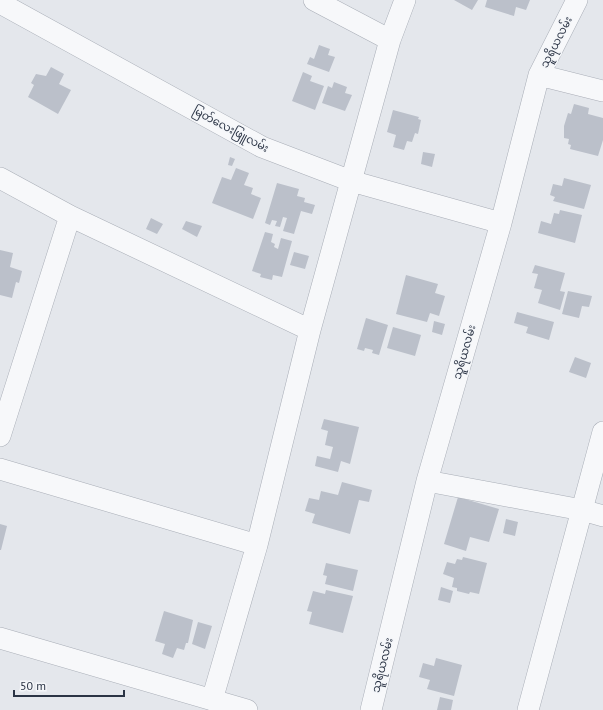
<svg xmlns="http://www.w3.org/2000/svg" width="603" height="710" viewBox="0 0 603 710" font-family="'PT Sans','Noto Sans Myanmar',sans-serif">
<rect width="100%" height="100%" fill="#e4e7ec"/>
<path fill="#bbc0ca" d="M 454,0 L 478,0 L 472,10 Z
M 487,0 L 530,0 L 526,10 L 516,7 L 514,16 L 485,7 Z
M 319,45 L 330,49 L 328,55 L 335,57 L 329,72 L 307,64 L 310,57 L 314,59 Z
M 51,67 L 64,74 L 59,84 L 71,90 L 58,114 L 28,97 L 34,85 L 31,83 L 36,74 L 46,76 Z
M 303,72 L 312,76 L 310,81 L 324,86 L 315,110 L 292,101 Z
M 334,82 L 347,87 L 345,93 L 352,95 L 345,111 L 322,103 L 328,86 L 332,88 Z
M 574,104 L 589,108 L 588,114 L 603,118 L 603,140 L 598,156 L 570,149 L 571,145 L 568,144 L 569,139 L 564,138 L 564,126 L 568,113 L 571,114 Z
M 393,110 L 419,117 L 418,119 L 421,120 L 418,134 L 415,133 L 412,142 L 407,141 L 404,150 L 393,147 L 396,135 L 387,132 Z
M 423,152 L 435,154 L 432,167 L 421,164 Z
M 230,157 L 235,159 L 232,166 L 228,165 Z
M 236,168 L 249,173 L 244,185 L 253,188 L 251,194 L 261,198 L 253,219 L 212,203 L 222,177 L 231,180 Z
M 564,178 L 591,185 L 584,209 L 553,201 L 555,197 L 550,195 L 553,184 L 562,186 Z
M 277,183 L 299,189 L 297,196 L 305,198 L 304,202 L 315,205 L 312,214 L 301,211 L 294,234 L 283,231 L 287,218 L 283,217 L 280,227 L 275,226 L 277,221 L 272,220 L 270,225 L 265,223 Z
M 560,210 L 582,215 L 575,243 L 538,233 L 541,221 L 551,224 L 554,213 L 559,214 Z
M 151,218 L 163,224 L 157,234 L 146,229 Z
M 186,221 L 202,226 L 197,237 L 182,229 Z
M 265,232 L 273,234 L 271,242 L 275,244 L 274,247 L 278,249 L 281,238 L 292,241 L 282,277 L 273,275 L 272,280 L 260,277 L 261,274 L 252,271 Z
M 0,250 L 13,253 L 10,267 L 22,271 L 19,283 L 16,282 L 12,298 L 0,295 Z
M 294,252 L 309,256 L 305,269 L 290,265 Z
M 535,265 L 565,273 L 560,291 L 565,292 L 560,310 L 538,303 L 542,290 L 534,288 L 538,274 L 532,273 Z
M 406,275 L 438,284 L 435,293 L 445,296 L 439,316 L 430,313 L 427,322 L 396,314 Z
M 568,291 L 592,296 L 589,307 L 582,306 L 579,318 L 562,314 Z
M 517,312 L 554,322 L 549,340 L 526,333 L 528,327 L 514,323 Z
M 366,318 L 388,325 L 379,355 L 372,353 L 373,350 L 365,348 L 364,351 L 357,349 Z
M 434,321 L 445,324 L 442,335 L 432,332 Z
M 393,327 L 421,335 L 415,356 L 387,348 Z
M 575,357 L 591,363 L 586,378 L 569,372 Z
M 324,419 L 359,427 L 350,464 L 341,461 L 338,472 L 315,466 L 317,456 L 330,459 L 333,447 L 325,445 L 328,431 L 321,429 Z
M 342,482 L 372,490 L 369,502 L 359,500 L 350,534 L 312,523 L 315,514 L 305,511 L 309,498 L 319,500 L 321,491 L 338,495 Z
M 458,497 L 499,509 L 489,542 L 470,537 L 466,551 L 444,544 Z
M 506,519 L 518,522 L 515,536 L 503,533 Z
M 0,524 L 7,526 L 1,550 L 0,550 Z
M 463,557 L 487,563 L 479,594 L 470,592 L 469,594 L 457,591 L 457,588 L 452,587 L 454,578 L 443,574 L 447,562 L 455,564 L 457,559 L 462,560 Z
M 326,563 L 358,570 L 353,591 L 325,584 L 327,576 L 323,575 Z
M 441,587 L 453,591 L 450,603 L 438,600 Z
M 326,590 L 353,596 L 343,633 L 309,624 L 312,612 L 307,611 L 313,591 L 325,594 Z
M 164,611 L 193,620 L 188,643 L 186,643 L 184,650 L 177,648 L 173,658 L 162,654 L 165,644 L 155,641 Z
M 198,622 L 212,626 L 205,649 L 192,644 Z
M 436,658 L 462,665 L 454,696 L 427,689 L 430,680 L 419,677 L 423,663 L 434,666 Z
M 440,697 L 453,700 L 451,710 L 437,710 Z"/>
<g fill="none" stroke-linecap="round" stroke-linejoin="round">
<defs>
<path id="minor" d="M 314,0 L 390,40
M 0,3 L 262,147 L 351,181 L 501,223
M 539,75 L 603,91
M 0,178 L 70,216 L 0,436
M 70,216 L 310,330
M 0,469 L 257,545 L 310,330 L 390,40 L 405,0
M 427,481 L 582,510 L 603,516
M 0,638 L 247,710
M 212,700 L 257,545
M 371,710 L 427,481 L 501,223 L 539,75 L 577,0
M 528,710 L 603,432"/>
</defs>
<use href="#minor" stroke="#a9aeb7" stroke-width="22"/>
<use href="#minor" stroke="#f7f8fa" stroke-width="21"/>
</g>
<g text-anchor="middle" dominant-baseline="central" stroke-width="3" stroke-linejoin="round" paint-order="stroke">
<g font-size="11" fill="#2b3445" stroke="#f4f6f9">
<text transform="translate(556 42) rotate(-63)">သူရိယလမ်း</text>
<text transform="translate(231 129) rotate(28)">မြတ်လေးဖြူလမ်း</text>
<text transform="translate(464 352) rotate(-74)">သူရိယလမ်း</text>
<text transform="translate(382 665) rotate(-76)">သူရိယလမ်း</text>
</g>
</g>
<path d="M14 690v6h110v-6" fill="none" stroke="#2b3445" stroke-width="2"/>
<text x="20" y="690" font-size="12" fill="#2b3445" stroke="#f4f6f9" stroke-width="3" paint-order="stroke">50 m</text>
</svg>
